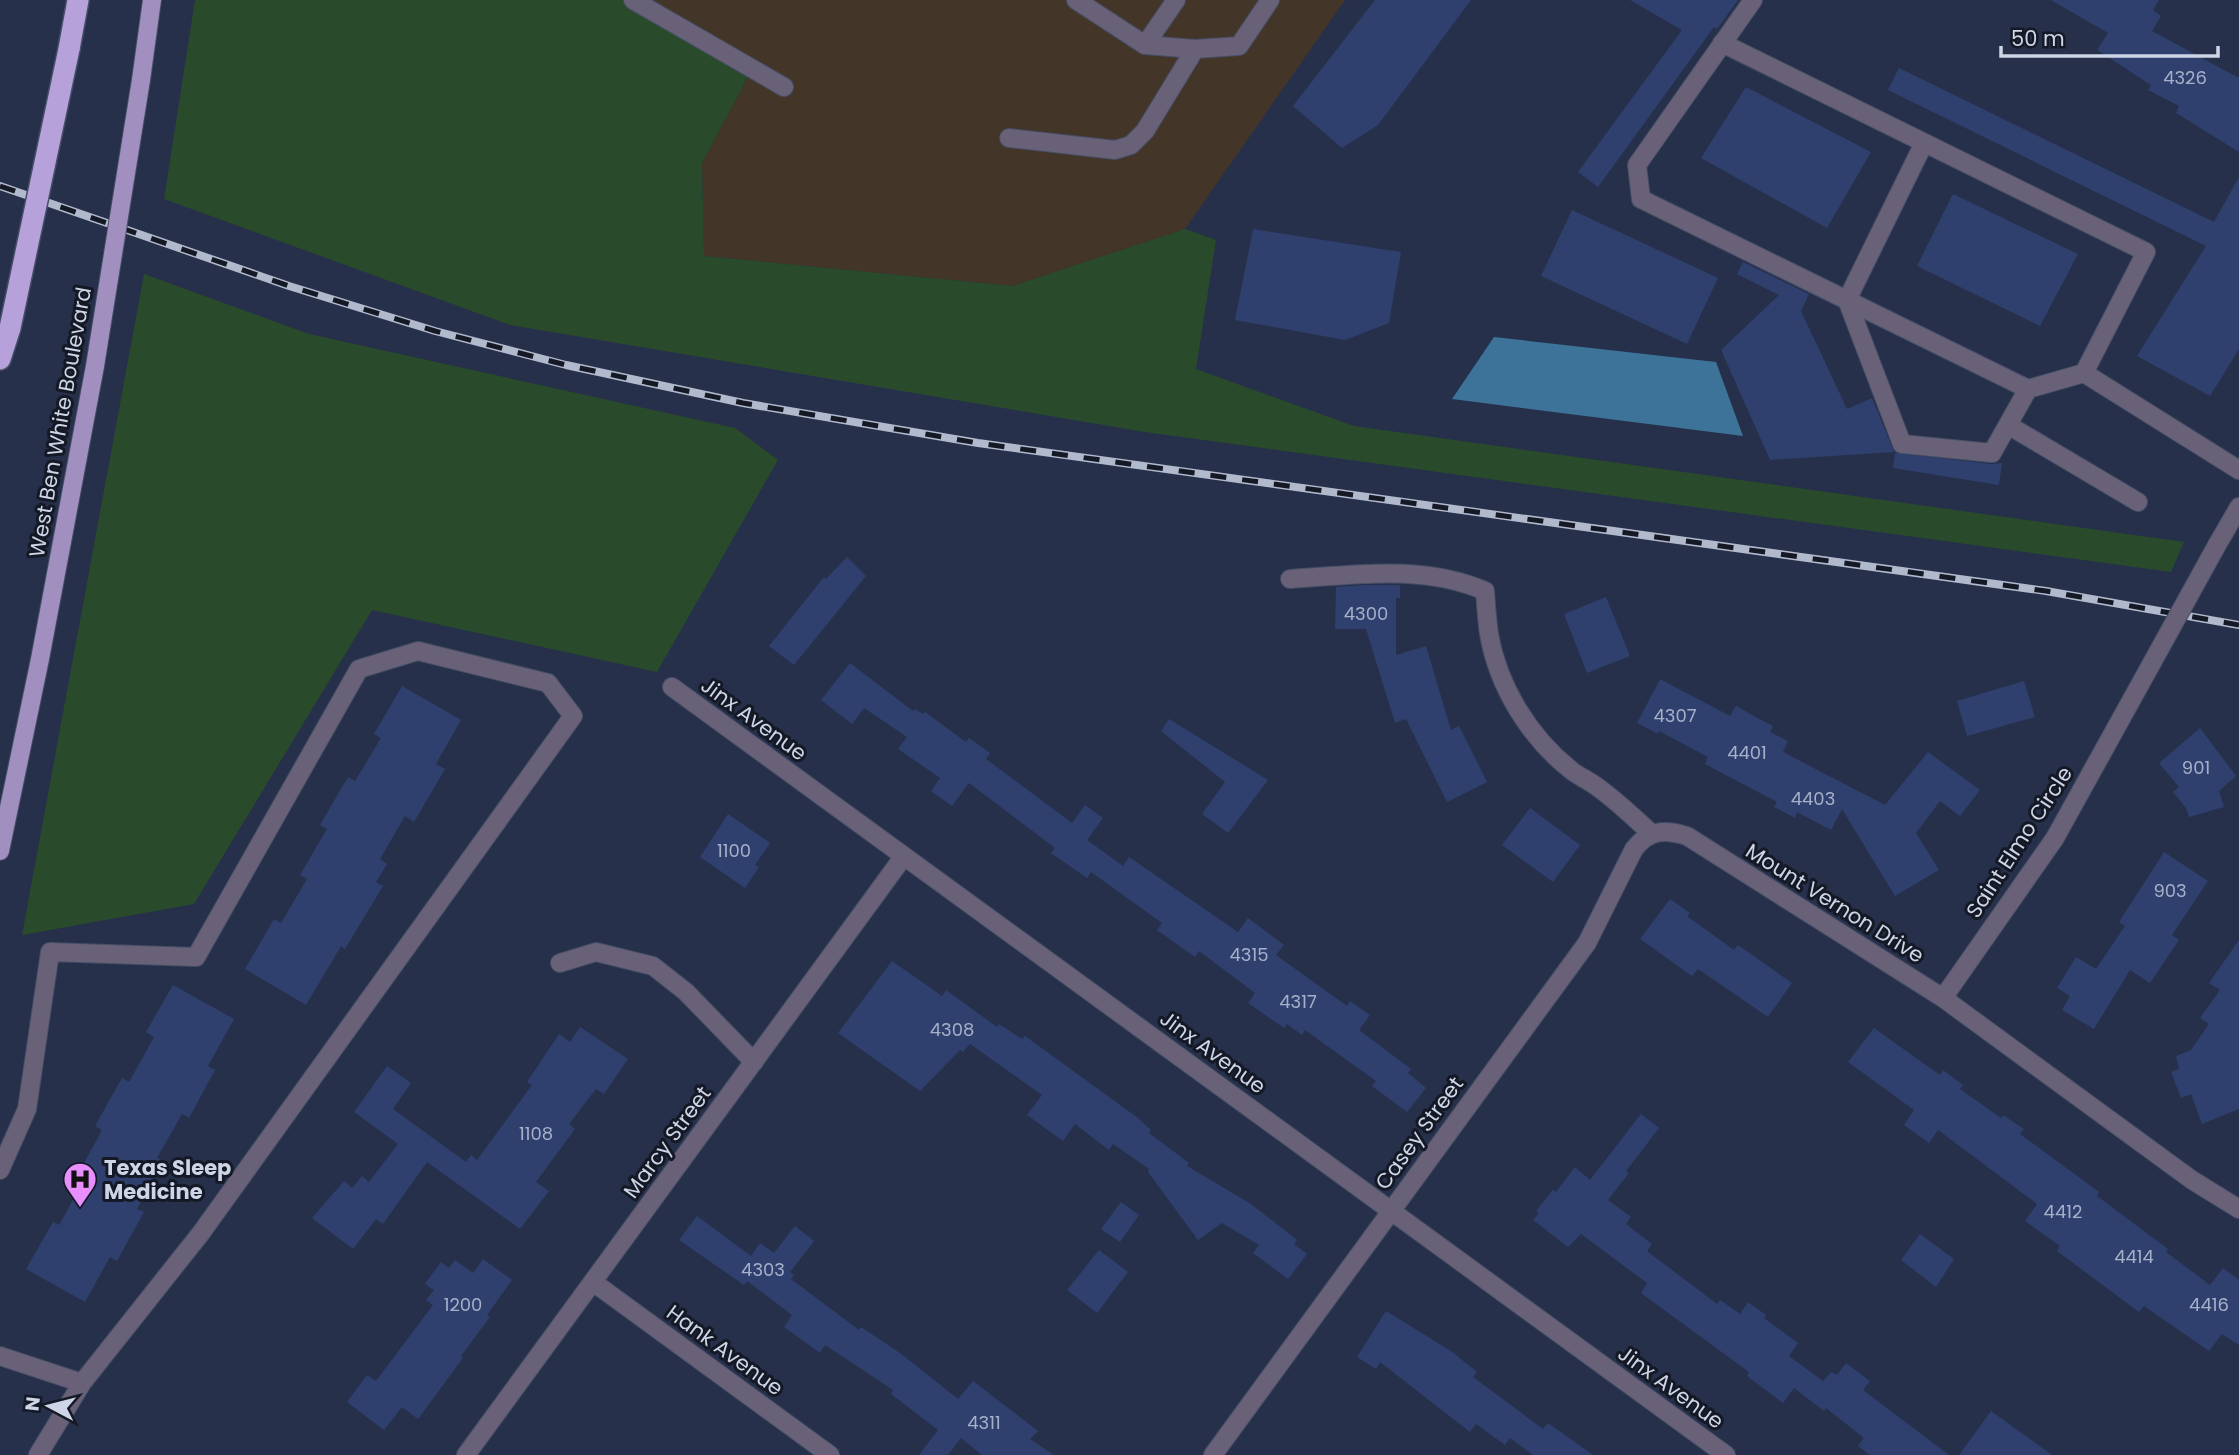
<svg xmlns="http://www.w3.org/2000/svg" width="2239" height="1455" viewBox="0 0 2239 1455" font-family="Poppins,sans-serif">
<rect width="100%" height="100%" fill="#26304a"/>
<path fill="#433628" d="M 628,0 L 1345,0 L 1185,229 L 1013,286 L 704,256 L 702,163 L 749,75 Z"/>
<path fill="#294b2b" d="M 195,0 L 628,0 L 749,75 L 702,163 L 704,256 L 1013,286 L 1185,229 L 1216,240 L 1196,369 L 1354,426 L 2184,542 L 2171,572 L 1145,432 L 510,325 L 164,199 Z
M 144,274 L 309,334 L 735,428 L 778,460 L 657,672 L 372,610 L 194,904 L 22,935 Z"/>
<path fill="#3d7399" d="M 1494,337 L 1716,362 L 1743,436 L 1452,399 Z"/>
<path fill="#2f406f" d="M 1375,0 L 1471,0 L 1378,125 L 1342,148 L 1293,106 Z
M 1630,0 L 1738,0 L 1717,29 L 1714,27 L 1598,187 L 1578,172 L 1682,30 Z
M 2051,0 L 2159,0 L 2153,10 L 2161,16 L 2152,31 L 2239,78 L 2239,152 L 2176,113 L 2179,106 L 2148,90 L 2151,85 L 2097,50 L 2108,33 Z
M 1899,68 L 2214,222 L 2239,177 L 2239,349 L 2210,396 L 2137,356 L 2206,246 L 1888,90 Z
M 1746,87 L 1871,152 L 1827,228 L 1701,158 Z
M 1953,194 L 2078,254 L 2040,326 L 1917,266 Z
M 1572,210 L 1718,278 L 1687,344 L 1541,276 Z
M 1253,229 L 1401,252 L 1389,323 L 1345,340 L 1235,320 Z
M 1743,262 L 1809,294 L 1801,311 L 1847,409 L 1872,398 L 1894,452 L 1770,460 L 1721,350 L 1779,295 L 1737,274 Z
M 1895,453 L 1991,464 L 2002,463 L 1999,485 L 1893,468 Z
M 847,557 L 866,576 L 794,665 L 769,646 L 824,577 L 826,579 Z
M 1364,585 L 1400,585 L 1400,598 L 1396,598 L 1396,655 L 1426,646 L 1451,730 L 1459,726 L 1487,782 L 1447,802 L 1406,719 L 1395,723 L 1366,629 L 1335,629 L 1336,587 Z
M 1606,597 L 1630,656 L 1587,673 L 1564,614 Z
M 850,663 L 913,711 L 915,709 L 923,714 L 925,712 L 966,742 L 969,738 L 990,753 L 986,759 L 1072,823 L 1085,805 L 1103,818 L 1087,840 L 1123,866 L 1129,857 L 1238,932 L 1248,918 L 1284,945 L 1276,955 L 1347,1006 L 1350,1001 L 1370,1015 L 1359,1030 L 1411,1069 L 1408,1073 L 1426,1088 L 1407,1112 L 1372,1086 L 1376,1081 L 1305,1030 L 1302,1035 L 1287,1024 L 1284,1028 L 1248,1003 L 1255,993 L 1199,951 L 1195,957 L 1157,930 L 1162,923 L 1091,872 L 1087,878 L 1051,853 L 1055,848 L 969,783 L 952,806 L 931,791 L 940,778 L 898,749 L 907,737 L 864,708 L 852,724 L 821,700 Z
M 1660,679 L 1730,716 L 1736,706 L 1763,721 L 1773,726 L 1770,732 L 1788,741 L 1783,752 L 1885,805 L 1928,752 L 1980,790 L 1960,816 L 1940,801 L 1916,833 L 1939,870 L 1895,896 L 1842,809 L 1831,830 L 1797,812 L 1795,818 L 1774,807 L 1777,802 L 1705,764 L 1708,757 L 1659,731 L 1658,734 L 1637,723 Z
M 2024,681 L 2035,717 L 1967,736 L 1957,701 Z
M 402,686 L 461,720 L 436,764 L 445,769 L 414,822 L 405,816 L 380,859 L 387,864 L 376,882 L 383,886 L 345,949 L 341,946 L 306,1005 L 245,969 L 274,919 L 281,923 L 307,879 L 300,875 L 327,829 L 320,825 L 348,777 L 355,781 L 381,738 L 374,734 Z
M 1169,719 L 1268,780 L 1228,833 L 1202,814 L 1225,782 L 1161,731 Z
M 2200,728 L 2236,776 L 2219,791 L 2224,807 L 2189,817 L 2186,808 L 2173,792 L 2179,787 L 2159,763 Z
M 1530,808 L 1580,845 L 1553,882 L 1502,845 Z
M 728,814 L 770,843 L 755,865 L 759,867 L 745,888 L 700,857 Z
M 2164,852 L 2208,881 L 2172,935 L 2179,940 L 2150,983 L 2130,970 L 2094,1029 L 2062,1010 L 2070,996 L 2057,988 L 2076,957 L 2096,969 L 2125,926 L 2119,922 Z
M 1670,899 L 1690,913 L 1687,916 L 1734,950 L 1738,945 L 1792,983 L 1768,1017 L 1698,969 L 1692,976 L 1640,939 Z
M 2239,940 L 2239,1109 L 2202,1124 L 2191,1094 L 2181,1098 L 2171,1072 L 2179,1069 L 2176,1056 L 2191,1050 L 2209,1024 L 2200,1018 L 2220,990 L 2209,983 Z
M 892,961 L 942,996 L 946,990 L 997,1027 L 999,1024 L 1022,1039 L 1025,1036 L 1138,1118 L 1151,1130 L 1149,1133 L 1189,1163 L 1187,1166 L 1251,1204 L 1297,1240 L 1294,1244 L 1307,1254 L 1288,1279 L 1253,1253 L 1259,1245 L 1222,1223 L 1198,1240 L 1148,1172 L 1149,1169 L 1113,1144 L 1109,1150 L 1075,1124 L 1063,1141 L 1027,1115 L 1042,1095 L 970,1044 L 963,1052 L 960,1050 L 920,1091 L 838,1033 Z
M 173,985 L 234,1019 L 208,1066 L 215,1070 L 189,1118 L 182,1114 L 157,1158 L 163,1161 L 137,1209 L 144,1212 L 117,1261 L 110,1257 L 85,1302 L 26,1269 L 53,1222 L 59,1225 L 84,1180 L 77,1176 L 102,1130 L 95,1126 L 122,1078 L 129,1082 L 154,1037 L 146,1032 Z
M 580,1027 L 628,1059 L 604,1094 L 596,1089 L 569,1124 L 575,1129 L 536,1182 L 549,1191 L 520,1229 L 427,1162 L 383,1224 L 376,1219 L 353,1249 L 312,1218 L 344,1181 L 352,1188 L 362,1176 L 369,1182 L 398,1144 L 354,1112 L 387,1066 L 411,1083 L 393,1109 L 466,1162 L 471,1155 L 477,1160 L 532,1085 L 527,1082 L 559,1034 L 570,1042 Z
M 1874,1028 L 1940,1075 L 1943,1070 L 1963,1085 L 1960,1089 L 2001,1118 L 2003,1115 L 2024,1129 L 2020,1134 L 2099,1192 L 2097,1196 L 2168,1249 L 2166,1252 L 2210,1285 L 2223,1268 L 2239,1280 L 2239,1345 L 2222,1334 L 2209,1351 L 2144,1306 L 2139,1312 L 2057,1251 L 2060,1246 L 2025,1221 L 2037,1204 L 1938,1130 L 1929,1143 L 1904,1125 L 1914,1110 L 1848,1062 Z
M 1641,1114 L 1659,1128 L 1626,1171 L 1629,1173 L 1608,1200 L 1631,1217 L 1626,1224 L 1652,1244 L 1647,1251 L 1717,1304 L 1720,1300 L 1740,1314 L 1748,1302 L 1766,1315 L 1764,1318 L 1798,1343 L 1789,1356 L 1823,1381 L 1831,1372 L 1837,1375 L 1846,1363 L 1870,1381 L 1863,1390 L 1949,1455 L 1870,1455 L 1858,1446 L 1864,1438 L 1826,1408 L 1824,1411 L 1794,1388 L 1783,1403 L 1747,1376 L 1749,1372 L 1641,1293 L 1647,1283 L 1581,1234 L 1568,1247 L 1533,1220 L 1539,1213 L 1536,1211 L 1553,1190 L 1556,1192 L 1575,1167 L 1590,1180 Z
M 1121,1202 L 1139,1215 L 1120,1242 L 1101,1229 Z
M 697,1216 L 751,1256 L 760,1243 L 774,1253 L 795,1226 L 814,1241 L 790,1272 L 794,1275 L 791,1279 L 859,1330 L 861,1327 L 900,1353 L 958,1399 L 973,1381 L 1038,1431 L 1030,1439 L 1054,1455 L 982,1455 L 961,1438 L 948,1455 L 919,1455 L 938,1430 L 891,1394 L 893,1390 L 825,1345 L 820,1353 L 784,1327 L 792,1315 L 747,1281 L 744,1285 L 679,1240 Z
M 1920,1234 L 1954,1259 L 1936,1287 L 1901,1260 Z
M 1099,1250 L 1128,1272 L 1097,1313 L 1067,1290 Z
M 483,1259 L 512,1280 L 487,1315 L 490,1317 L 461,1356 L 463,1358 L 418,1419 L 402,1407 L 384,1430 L 347,1402 L 367,1375 L 376,1381 L 433,1305 L 426,1300 L 434,1290 L 425,1284 L 441,1262 L 449,1268 L 455,1260 L 473,1273 Z
M 1386,1311 L 1451,1351 L 1477,1372 L 1473,1377 L 1543,1429 L 1548,1423 L 1593,1455 L 1533,1455 L 1510,1438 L 1505,1445 L 1476,1424 L 1470,1432 L 1380,1362 L 1376,1369 L 1357,1357 Z
M 1991,1411 L 2052,1455 L 1959,1455 Z"/>
<g fill="none" stroke-linecap="round" stroke-linejoin="round">
<defs>
<path id="minor" d="M 633,0 L 784,87
M 1076,0 L 1145,45 L 1195,49 L 1239,46 L 1270,0
M 1722,43 L 2146,252 L 2084,373 L 2028,389 L 1641,199 L 1637,165 L 1753,0
M 1145,45 L 1176,0
M 1009,138 L 1115,150 L 1131,145 L 1145,131 L 1195,49
M 1924,143 L 1847,300 L 1902,444 L 1992,453 L 2028,389
M 2084,373 L 2239,470
M 2008,425 L 2138,502
M 2217,545 L 2239,507
M 1290,579 C 1355,575 1423,564 1485,591 C 1486,605 1487,620 1489,634 C 1498,686 1529,737 1571,770 C 1578,776 1586,779 1593,784 C 1614,798 1632,816 1651,833
M 672,687 L 1726,1455
M 560,963 L 596,952 L 653,966 L 686,992 L 754,1062
M 1943,998 L 2055,838 L 2148,670
M 0,1170 L 27,1109 L 50,952 L 196,957 L 359,669 L 418,651 L 548,683 L 573,716 L 201,1233 L 82,1383 L 0,1356
M 593,1282 L 830,1455
M 38,1455 L 82,1383
M 466,1455 L 904,856
M 1213,1455 L 1587,943 L 1634,849 C 1649,830 1664,829 1687,836 L 1943,998 L 2192,1180 L 2239,1209"/>
<path id="major" d="M 141,80 L 152,0
M 0,851 L 40,659 L 95,366"/>
<path id="highway" d="M 69,49 L 78,0
M 0,359 L 10,328"/>
</defs>
<use href="#minor" stroke="#444e66" stroke-width="20"/>
<use href="#major" stroke="#444e66" stroke-width="20"/>
<use href="#highway" stroke="#444e66" stroke-width="24"/>
<use href="#minor" stroke="#696178" stroke-width="18"/>
<use href="#major" stroke="#a08fbf" stroke-width="18"/>
<use href="#highway" stroke="#b6a1db" stroke-width="21"/>
<defs>
<path id="rail" d="M 0,186 L 289,286 L 435,331 L 566,365 L 743,403 L 978,443 L 2046,591 L 2239,625"/>
</defs>
<use href="#rail" stroke="#b1b9cc" stroke-width="8"/>
<use href="#rail" stroke="#141925" stroke-width="5" stroke-dasharray="16" stroke-linecap="butt"/>
<defs>
<path id="minor-bridge" d="M 2148,670 L 2217,545"/>
<path id="major-bridge" d="M 95,366 L 141,80"/>
<path id="highway-bridge" d="M 10,328 L 69,49"/>
</defs>
<use href="#minor-bridge" stroke="#444e66" stroke-width="20" stroke-linecap="butt"/>
<use href="#major-bridge" stroke="#444e66" stroke-width="20" stroke-linecap="butt"/>
<use href="#highway-bridge" stroke="#444e66" stroke-width="24" stroke-linecap="butt"/>
<use href="#minor-bridge" stroke="#696178" stroke-width="18"/>
<use href="#major-bridge" stroke="#a08fbf" stroke-width="18"/>
<use href="#highway-bridge" stroke="#b6a1db" stroke-width="21"/>
</g>
<defs>
<symbol id="hospital-pin" viewBox="-11 -11 22 30"><path d="M0 17L-7.5 6A9.5 9.5 0 1 1 7.5 6Z" fill="#e88eff" stroke="#141925"/><path d="M-5-5h3v3.5h4V-5h3V5h-3V1.5h-4V5h-3Z" fill="#111"/></symbol>
</defs>
<g fill-rule="evenodd">
<use href="#hospital-pin" x="61" y="1160" width="38" height="52"/>
</g>
<g text-anchor="middle" dominant-baseline="central" stroke-width="6" stroke-linejoin="round" paint-order="stroke">
<g font-size="18" fill="#a6b0c8">
<text x="2185" y="77">4326</text>
<text x="1366" y="613">4300</text>
<text x="1675" y="715">4307</text>
<text x="1747" y="752">4401</text>
<text x="2196" y="767">901</text>
<text x="1813" y="798">4403</text>
<text x="734" y="850">1100</text>
<text x="2170" y="890">903</text>
<text x="1249" y="954">4315</text>
<text x="1298" y="1001">4317</text>
<text x="952" y="1029">4308</text>
<text x="536" y="1133">1108</text>
<text x="2063" y="1211">4412</text>
<text x="2134" y="1256">4414</text>
<text x="763" y="1269">4303</text>
<text x="463" y="1304">1200</text>
<text x="2209" y="1304">4416</text>
<text x="984" y="1422">4311</text>
</g>
<g font-size="21" fill="#cdd5e6" stroke="#141925">
<text transform="translate(60 422) rotate(-80)">West Ben White Boulevard</text>
<text transform="translate(754 719) rotate(36)">Jinx Avenue</text>
<text transform="translate(2019 842) rotate(-57)">Saint Elmo Circle</text>
<text transform="translate(1835 903) rotate(32)">Mount Vernon Drive</text>
<text transform="translate(1213 1052) rotate(36)">Jinx Avenue</text>
<text transform="translate(1419 1133) rotate(-54)">Casey Street</text>
<text transform="translate(667 1142) rotate(-54)">Marcy Street</text>
<text transform="translate(725 1350) rotate(36)">Hank Avenue</text>
<text transform="translate(1671 1387) rotate(36)">Jinx Avenue</text>
</g>
<g font-size="21" font-weight="bold" fill="#cdd5e6" stroke="#141925" text-anchor="start">
<text x="104" y="1167">Texas Sleep<tspan x="104" dy="24">Medicine</tspan></text>
</g>
</g>
<g transform="translate(49 1406) rotate(277)" stroke="#141925" stroke-width="5" paint-order="stroke">
<path d="M0-5L12 26L0 18L-12 26Z" fill="#cdd5e6"/>
<text y="-10" font-size="19" font-weight="bold" text-anchor="middle" fill="#cdd5e6">N</text>
</g>
<path d="M2001 46v10h217v-10" fill="none" stroke="#cdd5e6" stroke-width="3.5"/>
<text x="2011" y="46" font-size="21" fill="#cdd5e6" stroke="#141925" stroke-width="5" paint-order="stroke">50 m</text>
</svg>
